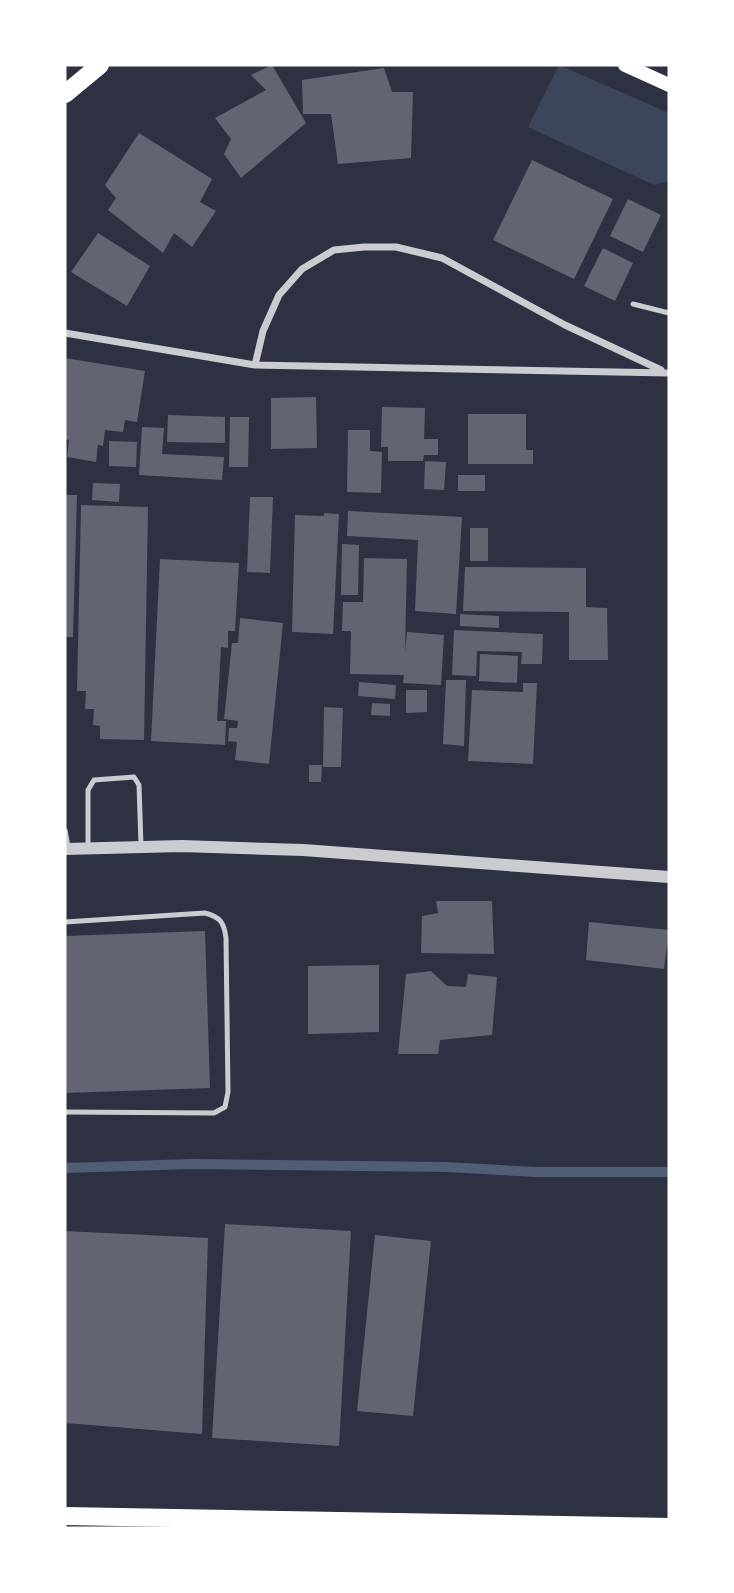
<svg xmlns="http://www.w3.org/2000/svg" width="734" height="1593" viewBox="0 0 734 1593" font-family="'PT Sans',sans-serif">
<rect width="100%" height="100%" fill="#2d3142"/>
<path fill="#3c4559" d="M 559,65 L 669,113 L 669,181 L 654,185 L 528,127 Z"/>
<g fill="none" stroke-linecap="round" stroke-linejoin="round">
<path stroke="#4f5d75" stroke-width="10" d="M 65,1168 L 193,1164 L 446,1167 L 537,1172 L 669,1172"/>
</g>
<path fill="#626471" d="M 272,65 L 306,123 L 241,178 L 224,154 L 231,139 L 215,118 L 266,90 L 251,75 Z
M 384,68 L 392,92 L 413,92 L 411,158 L 338,164 L 331,114 L 303,114 L 302,80 Z
M 139,133 L 212,179 L 200,202 L 216,211 L 192,247 L 174,233 L 163,253 L 108,210 L 116,198 L 105,185 Z
M 532,160 L 613,199 L 574,279 L 493,240 Z
M 628,199 L 661,215 L 643,252 L 610,236 Z
M 98,233 L 150,266 L 127,306 L 71,272 Z
M 603,248 L 633,263 L 615,301 L 584,286 Z
M 65,358 L 145,371 L 137,422 L 125,420 L 123,432 L 105,430 L 103,446 L 98,445 L 96,462 L 67,457 L 69,440 L 65,439 Z
M 316,397 L 317,448 L 271,449 L 271,398 Z
M 382,407 L 425,408 L 424,439 L 438,439 L 438,455 L 424,455 L 423,461 L 388,461 L 388,447 L 381,447 Z
M 468,414 L 526,414 L 526,450 L 533,450 L 533,464 L 468,464 Z
M 168,415 L 225,417 L 225,443 L 167,442 Z
M 230,417 L 249,417 L 248,467 L 229,467 Z
M 142,427 L 164,428 L 162,454 L 224,457 L 222,480 L 139,475 Z
M 348,430 L 370,430 L 370,451 L 382,452 L 381,493 L 347,492 Z
M 109,441 L 137,442 L 136,467 L 109,466 Z
M 425,461 L 446,462 L 444,490 L 424,489 Z
M 458,475 L 485,475 L 485,491 L 458,491 Z
M 93,483 L 120,484 L 119,502 L 92,500 Z
M 65,495 L 77,495 L 73,637 L 65,637 Z
M 250,497 L 273,497 L 270,573 L 247,572 Z
M 81,505 L 148,507 L 144,740 L 100,739 L 100,726 L 93,725 L 94,709 L 85,709 L 86,691 L 77,691 Z
M 348,511 L 462,517 L 456,614 L 415,611 L 418,540 L 347,536 Z
M 324,513 L 339,514 L 333,634 L 292,632 L 295,515 L 324,516 Z
M 470,528 L 488,528 L 488,561 L 470,561 Z
M 342,544 L 359,545 L 358,595 L 341,595 Z
M 364,558 L 407,559 L 405,652 L 407,632 L 444,635 L 441,685 L 403,683 L 404,675 L 350,674 L 351,631 L 342,631 L 343,602 L 363,602 Z
M 160,559 L 239,563 L 235,631 L 228,631 L 228,648 L 221,647 L 217,721 L 226,721 L 225,745 L 151,741 Z
M 465,567 L 586,568 L 586,607 L 607,608 L 608,660 L 569,660 L 569,612 L 463,611 Z
M 460,614 L 499,616 L 499,628 L 460,626 Z
M 240,618 L 283,623 L 269,764 L 235,760 L 237,742 L 228,741 L 229,728 L 237,728 L 238,721 L 224,719 L 232,643 L 238,643 Z
M 454,630 L 543,634 L 542,664 L 521,664 L 522,652 L 477,651 L 476,676 L 452,675 Z
M 480,654 L 518,656 L 517,683 L 479,681 Z
M 446,680 L 466,680 L 464,746 L 443,744 Z
M 359,682 L 396,685 L 395,699 L 358,696 Z
M 523,683 L 537,683 L 533,764 L 468,761 L 472,690 L 523,692 Z
M 406,690 L 427,690 L 427,712 L 406,713 Z
M 372,703 L 390,704 L 390,716 L 371,715 Z
M 324,707 L 343,708 L 341,767 L 323,767 Z
M 309,765 L 322,765 L 321,782 L 309,782 Z
M 436,901 L 492,901 L 494,954 L 421,953 L 422,916 L 438,913 Z
M 589,922 L 669,930 L 664,969 L 586,960 Z
M 205,931 L 210,1088 L 65,1093 L 65,936 Z
M 379,965 L 379,1032 L 308,1034 L 308,966 Z
M 431,971 L 447,986 L 466,987 L 468,974 L 497,977 L 492,1035 L 440,1040 L 438,1054 L 398,1054 L 406,974 Z
M 225,1224 L 351,1231 L 339,1446 L 212,1438 Z
M 65,1231 L 208,1238 L 202,1434 L 65,1423 Z
M 375,1235 L 431,1241 L 413,1416 L 357,1411 Z"/>
<g fill="none" stroke-linecap="round" stroke-linejoin="round">
<path stroke="#caccd0" stroke-width="5" d="M 633,304 L 669,313
M 65,830 L 68,847
M 88,848 L 88,790 L 94,780 L 134,777 L 139,785 L 141,845
M 65,922 L 205,913 C 220,917 224,922 226,938 L 228,1092 L 225,1107 L 214,1113 L 65,1112"/>
<path stroke="#caccd0" stroke-width="7" d="M 65,333 L 255,365 L 669,373
M 255,365 L 263,331 L 279,295 L 302,269 L 334,250 L 364,247 L 396,247 L 442,258 L 565,325 L 661,370"/>
<path stroke="#caccd0" stroke-width="12" d="M 65,849 L 182,846 L 303,850 L 669,877"/>
<path stroke="#fff" stroke-width="14" d="M 625,65 L 669,85"/>
<path stroke="#fff" stroke-width="18" d="M 65,94 L 100,65
M 65,1516 L 669,1527"/>
</g>
<rect width="734" height="1593" fill="none" stroke="#ffffff" stroke-width="133"/>
</svg>
